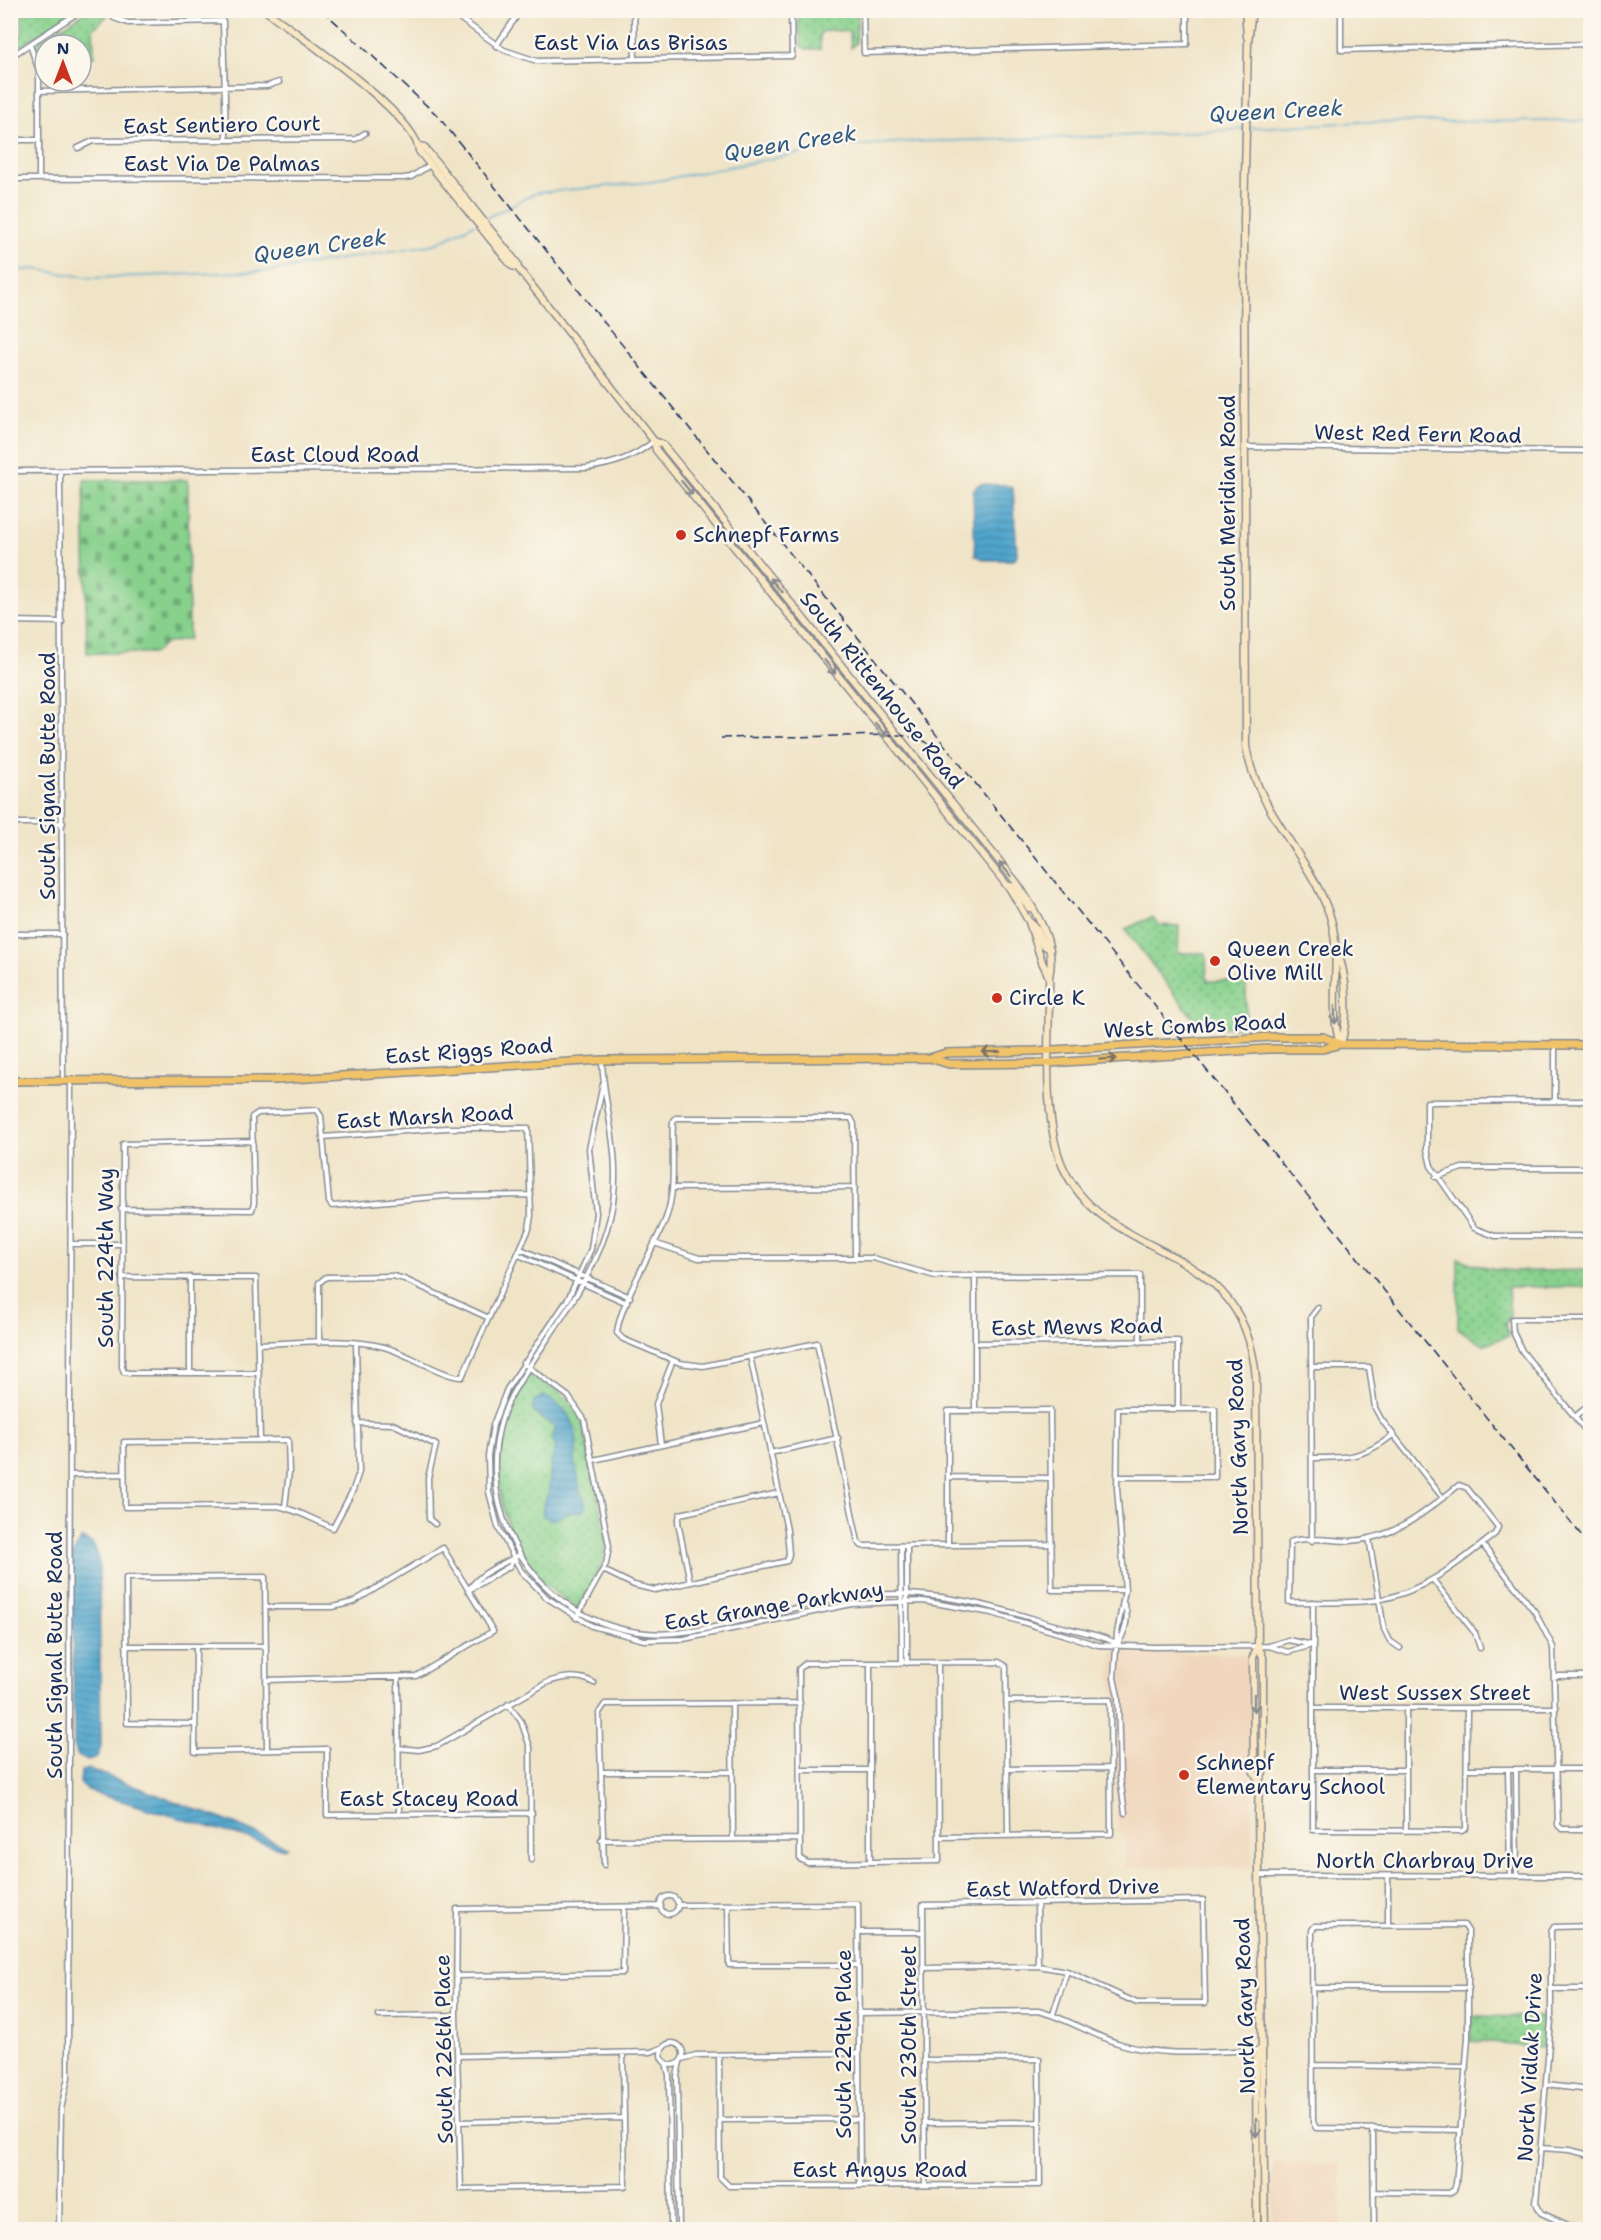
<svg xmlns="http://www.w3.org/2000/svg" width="1601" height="2240" viewBox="0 0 1601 2240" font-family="'Shantell Sans',sans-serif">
<defs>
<pattern id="cemetery-stones" width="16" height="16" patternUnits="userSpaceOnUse" patternTransform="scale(1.5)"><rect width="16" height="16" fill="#88d18d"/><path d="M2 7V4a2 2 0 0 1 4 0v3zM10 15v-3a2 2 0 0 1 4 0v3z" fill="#6eaa76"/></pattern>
<pattern id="park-dots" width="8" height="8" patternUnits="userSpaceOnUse" patternTransform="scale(1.5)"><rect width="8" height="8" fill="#88d18d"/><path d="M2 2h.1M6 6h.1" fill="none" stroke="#6eaa76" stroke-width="1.8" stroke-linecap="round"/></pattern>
<pattern id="water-rules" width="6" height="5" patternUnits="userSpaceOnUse" patternTransform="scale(1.5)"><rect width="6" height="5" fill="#50a5cc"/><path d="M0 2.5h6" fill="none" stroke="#4287a9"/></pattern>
</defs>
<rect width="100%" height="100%" fill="#fbf7ec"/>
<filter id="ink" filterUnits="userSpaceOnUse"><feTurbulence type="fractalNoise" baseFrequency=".0167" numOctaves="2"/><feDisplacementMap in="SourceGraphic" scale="12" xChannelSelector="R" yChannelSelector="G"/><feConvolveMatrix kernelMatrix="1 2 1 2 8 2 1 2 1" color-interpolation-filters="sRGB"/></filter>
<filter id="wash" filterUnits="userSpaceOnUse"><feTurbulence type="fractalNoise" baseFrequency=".008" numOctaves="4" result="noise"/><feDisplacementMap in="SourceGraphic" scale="24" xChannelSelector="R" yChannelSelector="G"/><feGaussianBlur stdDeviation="1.35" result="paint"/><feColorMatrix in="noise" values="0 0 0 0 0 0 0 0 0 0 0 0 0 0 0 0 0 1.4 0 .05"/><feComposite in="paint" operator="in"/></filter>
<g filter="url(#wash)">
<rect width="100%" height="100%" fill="#f0e4c7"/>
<path fill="#f0d6bc" d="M 1113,1650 L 1138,1653 L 1243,1654 L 1250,1658 L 1252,1867 L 1125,1867 L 1124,1836 L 1119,1833 L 1116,1812 L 1116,1702 L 1110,1678 Z
M 1273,2163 L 1341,2163 L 1341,2229 L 1273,2229 Z"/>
<path fill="url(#cemetery-stones)" stroke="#528076" stroke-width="1.5" d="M 84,480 L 188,480 L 189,639 L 164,644 L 155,653 L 87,653 Z"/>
<path fill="url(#park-dots)" stroke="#528076" stroke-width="1.5" d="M 22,11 L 76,10 L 76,11 L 11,52 L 11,39 L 22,35 Z
M 87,11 L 104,11 L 107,16 L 93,29 L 94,57 L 81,58 L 81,45 L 45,45 L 45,58 L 39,59 L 35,47 L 37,43 Z
M 797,11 L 858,11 L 856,43 L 851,48 L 850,32 L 828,30 L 820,33 L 820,49 L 806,49 L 801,45 Z
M 1152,917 L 1159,925 L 1179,926 L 1178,953 L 1206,953 L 1207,981 L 1246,981 L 1246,1028 L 1199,1026 L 1125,929 Z
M 1458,1258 C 1498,1277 1547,1270 1590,1270 L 1590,1287 L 1508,1287 L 1510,1316 L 1505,1324 L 1509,1336 L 1482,1345 L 1458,1328 Z
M 529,1370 L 568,1398 L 582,1419 L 607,1541 L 601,1567 L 578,1609 C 568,1602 557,1595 548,1587 C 501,1543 485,1467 509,1407 C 514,1394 522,1382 529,1370 Z
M 1472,2016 L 1546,2017 L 1544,2048 L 1471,2041 Z"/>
<path fill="url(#water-rules)" stroke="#366a95" stroke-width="1.5" d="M 979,484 L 1004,485 L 1013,488 L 1017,555 L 1014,560 L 985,560 L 975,555 L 973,491 Z
M 543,1396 C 573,1408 582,1433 574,1463 C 582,1480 574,1484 586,1503 L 583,1511 L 568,1513 L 554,1520 L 543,1516 C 540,1504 548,1500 549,1489 C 551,1471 549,1465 556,1446 L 552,1438 L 556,1427 L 533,1412 L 534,1401 Z
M 81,1539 C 96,1542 97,1550 99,1564 L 101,1747 L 98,1756 L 88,1761 L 78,1756 L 74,1745 L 72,1556 Z
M 89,1769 L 232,1823 L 287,1847 L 283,1849 L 88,1791 L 80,1783 L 81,1771 Z"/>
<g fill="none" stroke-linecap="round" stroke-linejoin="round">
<path stroke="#50a5cc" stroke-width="1.5" d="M 1250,128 L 1361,122 L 1590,121
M 486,218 L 536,193 L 651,182 L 827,148 L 906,142 L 1122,136 L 1245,129
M 10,271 L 34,269 L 92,278 L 270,271 L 435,244 L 474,224"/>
</g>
</g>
<g filter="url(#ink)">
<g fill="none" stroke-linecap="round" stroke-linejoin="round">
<defs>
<path id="street" d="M 107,10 L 114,18 L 128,23 L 223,21 L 226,139
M 448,10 L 504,50 L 537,61 L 792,56 L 791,10
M 634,10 L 635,59
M 863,10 L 864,53 L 1187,44 L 1187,10
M 1341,10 L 1341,50 L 1590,44
M 30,45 L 39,71 L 39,179
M 496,46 L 521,10
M 10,57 L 82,10
M 39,91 L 267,86 L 279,82
M 10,140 L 39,140
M 78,148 L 93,141 L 356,139 L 365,133
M 10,179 L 404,178 L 411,177 L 430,165
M 1245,447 L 1590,451
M 10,471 L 587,468 C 614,464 633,458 654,441
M 60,471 L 63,1080
M 10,621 L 62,622
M 10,823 L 63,823
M 10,934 L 63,934
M 1555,1045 L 1555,1101
M 602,1060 C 603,1097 615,1134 615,1172 C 617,1260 552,1324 511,1396 C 461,1499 533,1624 647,1633 C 689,1637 732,1622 773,1613 C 805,1606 838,1597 871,1595 C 932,1590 987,1604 1044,1622 C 1062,1628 1105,1635 1117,1644
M 603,1084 L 589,1149 L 596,1213 L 591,1249 L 568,1299 L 507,1389 L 493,1425 L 488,1456 L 489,1492 L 498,1527 L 521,1571 L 547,1598 L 592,1626 L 644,1640 L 684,1639 L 852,1604 L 923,1601 L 992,1613 L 1098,1645 L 1154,1647 L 1269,1646 L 1288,1640 L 1313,1645
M 1590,1101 L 1427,1102 L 1427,1149 L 1431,1166 L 1474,1228 L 1495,1236 L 1590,1236
M 253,1141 L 123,1144 L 122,1367 L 124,1372 L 129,1373 L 259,1373
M 1436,1177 L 1462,1168 L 1590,1168
M 672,1188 L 855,1187
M 121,1209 L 252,1210 L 254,1203 L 252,1117 L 258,1113 L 317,1110 L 321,1116 L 329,1202 L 332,1206 L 447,1196 L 531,1195
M 654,1243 L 699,1258 L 873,1258 L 935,1276 L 1140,1275 L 1140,1342
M 71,1244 L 121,1244
M 521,1249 L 630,1297
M 519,1255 L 627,1303
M 855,1258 L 854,1124 L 851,1118 L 676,1118 L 673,1122 C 671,1153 677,1188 666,1218 C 655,1247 619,1305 617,1333 L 623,1339 L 680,1363 L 703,1366 L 817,1343 L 858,1542 L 862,1546 L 1052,1544
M 975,1275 L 975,1411
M 122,1277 L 256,1278 L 260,1440
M 190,1277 L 190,1373
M 1590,1319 L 1512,1319 L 1513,1332 L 1522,1351 L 1590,1436
M 319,1343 L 319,1283 L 326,1277 L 393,1276 L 404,1279 L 489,1318
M 976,1343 L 1178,1341 L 1178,1409
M 258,1344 C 299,1343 345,1337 384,1347 C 405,1352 445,1378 462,1377 L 529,1229 L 531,1215 L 528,1128 L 446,1128 L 323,1137
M 523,1363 L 568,1396 L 584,1419 L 609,1546 L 606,1564 L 576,1618
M 1312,1367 L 1369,1367 L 1375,1408 L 1381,1419 L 1443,1498
M 1575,1417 L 1590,1404
M 357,1423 L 393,1424 L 436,1445 L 428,1478 L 429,1519 L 435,1524
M 661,1445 L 656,1404 L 673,1360
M 770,1453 L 838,1438
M 1312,1458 C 1347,1458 1364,1458 1393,1435
M 593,1460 L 764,1423
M 71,1475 L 124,1474
M 948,1477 L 1051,1478
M 1117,1477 L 1215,1477 L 1215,1409 L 1118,1409 L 1117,1488 L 1125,1590 L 1117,1633 L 1114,1678 L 1118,1696 L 1120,1777 L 1125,1813
M 1459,1485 L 1467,1488 L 1498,1527 L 1495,1534 C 1460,1562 1424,1592 1378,1600 C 1350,1604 1318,1602 1289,1602 L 1290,1542 C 1307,1536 1332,1541 1350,1541 C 1395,1539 1425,1512 1459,1485 Z
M 285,1507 L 289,1472 L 288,1440 L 124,1442 L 125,1507 L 278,1506 C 298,1510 314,1520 333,1528 L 353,1490 L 359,1472 L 356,1343
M 1369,1538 L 1384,1629 L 1390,1641 L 1400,1648
M 1312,1541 L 1311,1317 L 1318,1308
M 1482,1544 L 1535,1612 L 1553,1647 L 1558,1825 L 1562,1829 L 1590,1829
M 948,1545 L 948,1411 L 1050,1410 L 1052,1590 L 1125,1590
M 901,1546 L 902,1663
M 907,1546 L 907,1663
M 603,1570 L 634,1585 L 655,1590 L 787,1561 L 789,1554 L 787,1530 L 750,1356
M 1433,1580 L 1475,1633 L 1480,1648
M 690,1582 L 678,1522 L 680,1514 L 779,1493
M 469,1590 L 510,1566 L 513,1559
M 468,1591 C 480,1572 501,1565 519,1555
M 1313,1602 L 1313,1830 L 1462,1831 L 1466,1828 L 1467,1708
M 265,1607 L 333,1607 L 353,1602 L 443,1548 L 493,1631 L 416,1676 L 266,1680
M 1118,1644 C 1125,1632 1130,1617 1124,1604
M 126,1646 L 266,1646
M 196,1646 L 195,1752 L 327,1749 L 327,1815 L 532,1813
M 1269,1646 L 1288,1652 L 1309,1646
M 870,1663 L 870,1862
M 938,1663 L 939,1861 L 808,1863 L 800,1859 L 799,1669 L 806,1663 L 999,1662 L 1006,1666 L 1008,1836
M 1556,1676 L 1590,1676
M 398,1678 L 399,1814
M 732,1703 L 733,1839
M 508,1704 L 521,1721 L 530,1747 L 531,1860
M 1313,1708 L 1556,1708
M 1406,1708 L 1406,1831
M 195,1724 L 127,1723 L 126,1578 L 265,1577 L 267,1750
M 398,1748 L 419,1750 L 437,1746 L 548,1682 C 563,1677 579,1674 594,1683
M 1007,1769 L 1110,1768
M 1467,1769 L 1590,1769
M 1508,1769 L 1510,1876
M 1516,1769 L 1517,1876
M 800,1770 L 870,1770
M 1313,1770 L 1406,1770
M 601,1772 L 732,1772
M 941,1837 L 1111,1834 L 1110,1700 L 1006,1701
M 601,1840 L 800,1839
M 604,1865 L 599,1713 L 605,1704 L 800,1703
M 1259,1875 L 1590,1876
M660 1905a9 9 0 1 1 18 0a9 9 0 1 1-18 0Z
M 1037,1903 L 1038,1966
M 678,1905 L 858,1904 L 860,2184
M 728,1905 L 729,1965 L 858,1965
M 1388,1925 L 1388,1877
M 858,1932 L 923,1932
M 924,1968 L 1038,1966 L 1067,1971 L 1137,2003 L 1205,2003 L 1203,1900 L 923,1905 L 925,2185
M 457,1976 L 623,1973 L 624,1907
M 1312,1988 L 1469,1988
M 1551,1989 L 1590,1989
M 858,2013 L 1038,2011 C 1068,2018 1092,2036 1121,2044 C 1165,2058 1215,2051 1260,2050
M 1053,2014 L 1067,1971
M 379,2016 L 456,2015
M661 2054a11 11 0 1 1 22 0a11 11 0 1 1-22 0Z
M 623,2053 L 625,2186 L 461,2189 L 456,2015 L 457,1909 L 661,1906
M 719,2055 L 720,2177 L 729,2186 L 1040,2185 L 1039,2059 L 925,2060
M 457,2056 L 651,2052 L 664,2047
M 682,2059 L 696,2055 L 859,2053
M 666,2063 L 669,2075 L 671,2230
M 1312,2065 L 1466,2067
M 1546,2085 L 1590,2090
M 720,2120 L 860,2119
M 459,2122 L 624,2118
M 925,2123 L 1039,2122
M 1373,2128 L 1374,2230
M 1541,2148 L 1569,2150 L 1590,2155
M 1374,2192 L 1449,2193 L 1454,2190 L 1456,2184 L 1468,2038 L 1468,1931 L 1464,1925 L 1315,1926 L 1312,1930 L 1313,2122 L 1316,2128 L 1460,2130
M 59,2230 L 61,2109 L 68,2077 L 71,1080
M 679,2230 L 677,2076 L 680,2062
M 1579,2230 L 1541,2213 L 1536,2203 L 1551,2020 L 1551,1932 L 1554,1927 L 1590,1926"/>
<path id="secondary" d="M 265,10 C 295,33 417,115 419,151 L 512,266 L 518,268
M 1245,10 L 1247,37
M 1252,10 L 1248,42 L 1244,219 L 1246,746 C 1256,810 1308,854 1329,913 C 1344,955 1327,1002 1340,1044
M 419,146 L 424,147 L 517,263 L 518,268 L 654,441 L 656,450 L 1010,889 L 1029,922 L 1042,962 L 1049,977
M 654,441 L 662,444 L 694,483 L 1017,883 C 1036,912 1057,942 1049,977 C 1050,1031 1041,1119 1063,1167 C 1110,1268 1245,1234 1256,1379 L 1258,1646 L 1253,1657 L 1254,1772 L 1259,1781
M 1006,885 L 1014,887 L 1029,908
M 1030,922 L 1037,929 L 1043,945 L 1050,949
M 1336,947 C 1347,975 1350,1014 1341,1043
M 1258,1646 L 1263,1657 L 1263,1772 L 1259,1781 L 1258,1814 L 1265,2230
M 1257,2230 L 1256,2058 L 1260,2050"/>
<path id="primary" d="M 930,1058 L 949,1064 L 1049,1063 L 1268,1049 L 1323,1049 L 1340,1044 L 1590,1045
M 10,1081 L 275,1080 L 602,1060 L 930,1058 L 946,1053 L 1035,1051 L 1272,1037 L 1323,1037 L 1340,1044"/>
</defs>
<use href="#street" stroke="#868a92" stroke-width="7"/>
<use href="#secondary" stroke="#868a92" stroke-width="9"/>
<use href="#primary" stroke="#868a92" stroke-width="10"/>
<use href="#street" stroke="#fff" stroke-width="4"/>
<use href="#secondary" stroke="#f9e7c3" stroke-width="6"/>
<use href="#primary" stroke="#f1c369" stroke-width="7"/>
<path stroke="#1b2f5e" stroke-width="1.5" stroke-dasharray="9 4.5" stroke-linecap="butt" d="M 322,10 L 437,115 L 1590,1546
M 721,738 L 898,735 L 918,738 L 945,752"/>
</g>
<defs><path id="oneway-shaft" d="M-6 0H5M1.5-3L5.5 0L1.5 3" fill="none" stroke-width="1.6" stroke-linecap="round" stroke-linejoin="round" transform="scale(1.5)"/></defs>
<g stroke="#8a8b90">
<use href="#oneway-shaft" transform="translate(687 488) rotate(51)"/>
<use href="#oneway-shaft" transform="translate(776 585) rotate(-129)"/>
<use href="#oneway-shaft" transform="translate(830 667) rotate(52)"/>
<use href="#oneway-shaft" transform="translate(881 730) rotate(51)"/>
<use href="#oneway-shaft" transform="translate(1005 869) rotate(-129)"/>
<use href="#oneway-shaft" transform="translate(1335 1015) rotate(89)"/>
<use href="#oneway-shaft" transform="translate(1254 1703) rotate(90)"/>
<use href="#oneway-shaft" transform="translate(1256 2128) rotate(90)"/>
</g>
<g stroke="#7b7263">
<use href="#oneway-shaft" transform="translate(991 1052) rotate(179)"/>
<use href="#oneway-shaft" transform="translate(1108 1059) rotate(-4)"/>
</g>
</g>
<g fill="#c8321e" stroke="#fbf7ec" stroke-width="2">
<circle cx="681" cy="535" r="6"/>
<circle cx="1215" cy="961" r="6"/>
<circle cx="997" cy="998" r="6"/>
<circle cx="1184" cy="1775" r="6"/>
</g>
<g text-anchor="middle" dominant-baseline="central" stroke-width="5" stroke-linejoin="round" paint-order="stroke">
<g font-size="21" fill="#1b2f5e" stroke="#fbf7ec">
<text x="631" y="43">East Via Las Brisas</text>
<text transform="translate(222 125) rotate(-1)">East Sentiero Court</text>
<text x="222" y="164">East Via De Palmas</text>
<text transform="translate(1418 434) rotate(1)">West Red Fern Road</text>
<text x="335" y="455">East Cloud Road</text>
<text transform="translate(1228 503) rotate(-90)">South Meridian Road</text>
<text transform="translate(882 690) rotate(51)">South Rittenhouse Road</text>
<text transform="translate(48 776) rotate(-90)">South Signal Butte Road</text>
<text transform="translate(1195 1026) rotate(-3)">West Combs Road</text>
<text transform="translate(469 1051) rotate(-4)">East Riggs Road</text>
<text transform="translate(425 1117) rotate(-3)">East Marsh Road</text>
<text transform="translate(106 1258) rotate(-90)">South 224th Way</text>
<text transform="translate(1077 1327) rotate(-1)">East Mews Road</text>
<text transform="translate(1238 1447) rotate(-92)">North Gary Road</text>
<text transform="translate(774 1606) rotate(-9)">East Grange Parkway</text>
<text transform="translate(55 1655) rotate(-90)">South Signal Butte Road</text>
<text x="1435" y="1693">West Sussex Street</text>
<text x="429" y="1799">East Stacey Road</text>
<text x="1425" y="1861">North Charbray Drive</text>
<text transform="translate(1063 1888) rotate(-1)">East Watford Drive</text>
<text transform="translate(1245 2006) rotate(-92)">North Gary Road</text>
<text transform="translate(844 2044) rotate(-90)">South 229th Place</text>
<text transform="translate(909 2045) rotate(-90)">South 230th Street</text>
<text transform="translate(444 2049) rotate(-91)">South 226th Place</text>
<text transform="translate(1530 2067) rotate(-87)">North Vidlak Drive</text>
<text x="880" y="2170">East Angus Road</text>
</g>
<g font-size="21" fill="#1b2f5e" stroke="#fbf7ec" text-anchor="start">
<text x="693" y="535">Schnepf Farms</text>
<text x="1227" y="949">Queen Creek<tspan x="1227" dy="24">Olive Mill</tspan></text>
<text x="1009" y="998">Circle K</text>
<text x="1196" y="1763">Schnepf<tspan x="1196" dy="24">Elementary School</tspan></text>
</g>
<g font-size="22" font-style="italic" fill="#2e5884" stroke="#fbf7ec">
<text transform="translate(1276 111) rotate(-3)">Queen Creek</text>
<text transform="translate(790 143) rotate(-9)">Queen Creek</text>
<text transform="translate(320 246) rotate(-8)">Queen Creek</text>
</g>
</g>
<rect width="1601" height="2240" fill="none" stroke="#fbf7ec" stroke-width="36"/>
<g transform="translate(63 63)"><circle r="28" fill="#fbf7ec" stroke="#a1a7b3" stroke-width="1.5"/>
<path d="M0-4.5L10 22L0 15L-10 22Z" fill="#c8321e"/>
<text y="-9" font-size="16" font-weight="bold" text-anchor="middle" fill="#1b2f5e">N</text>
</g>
</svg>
